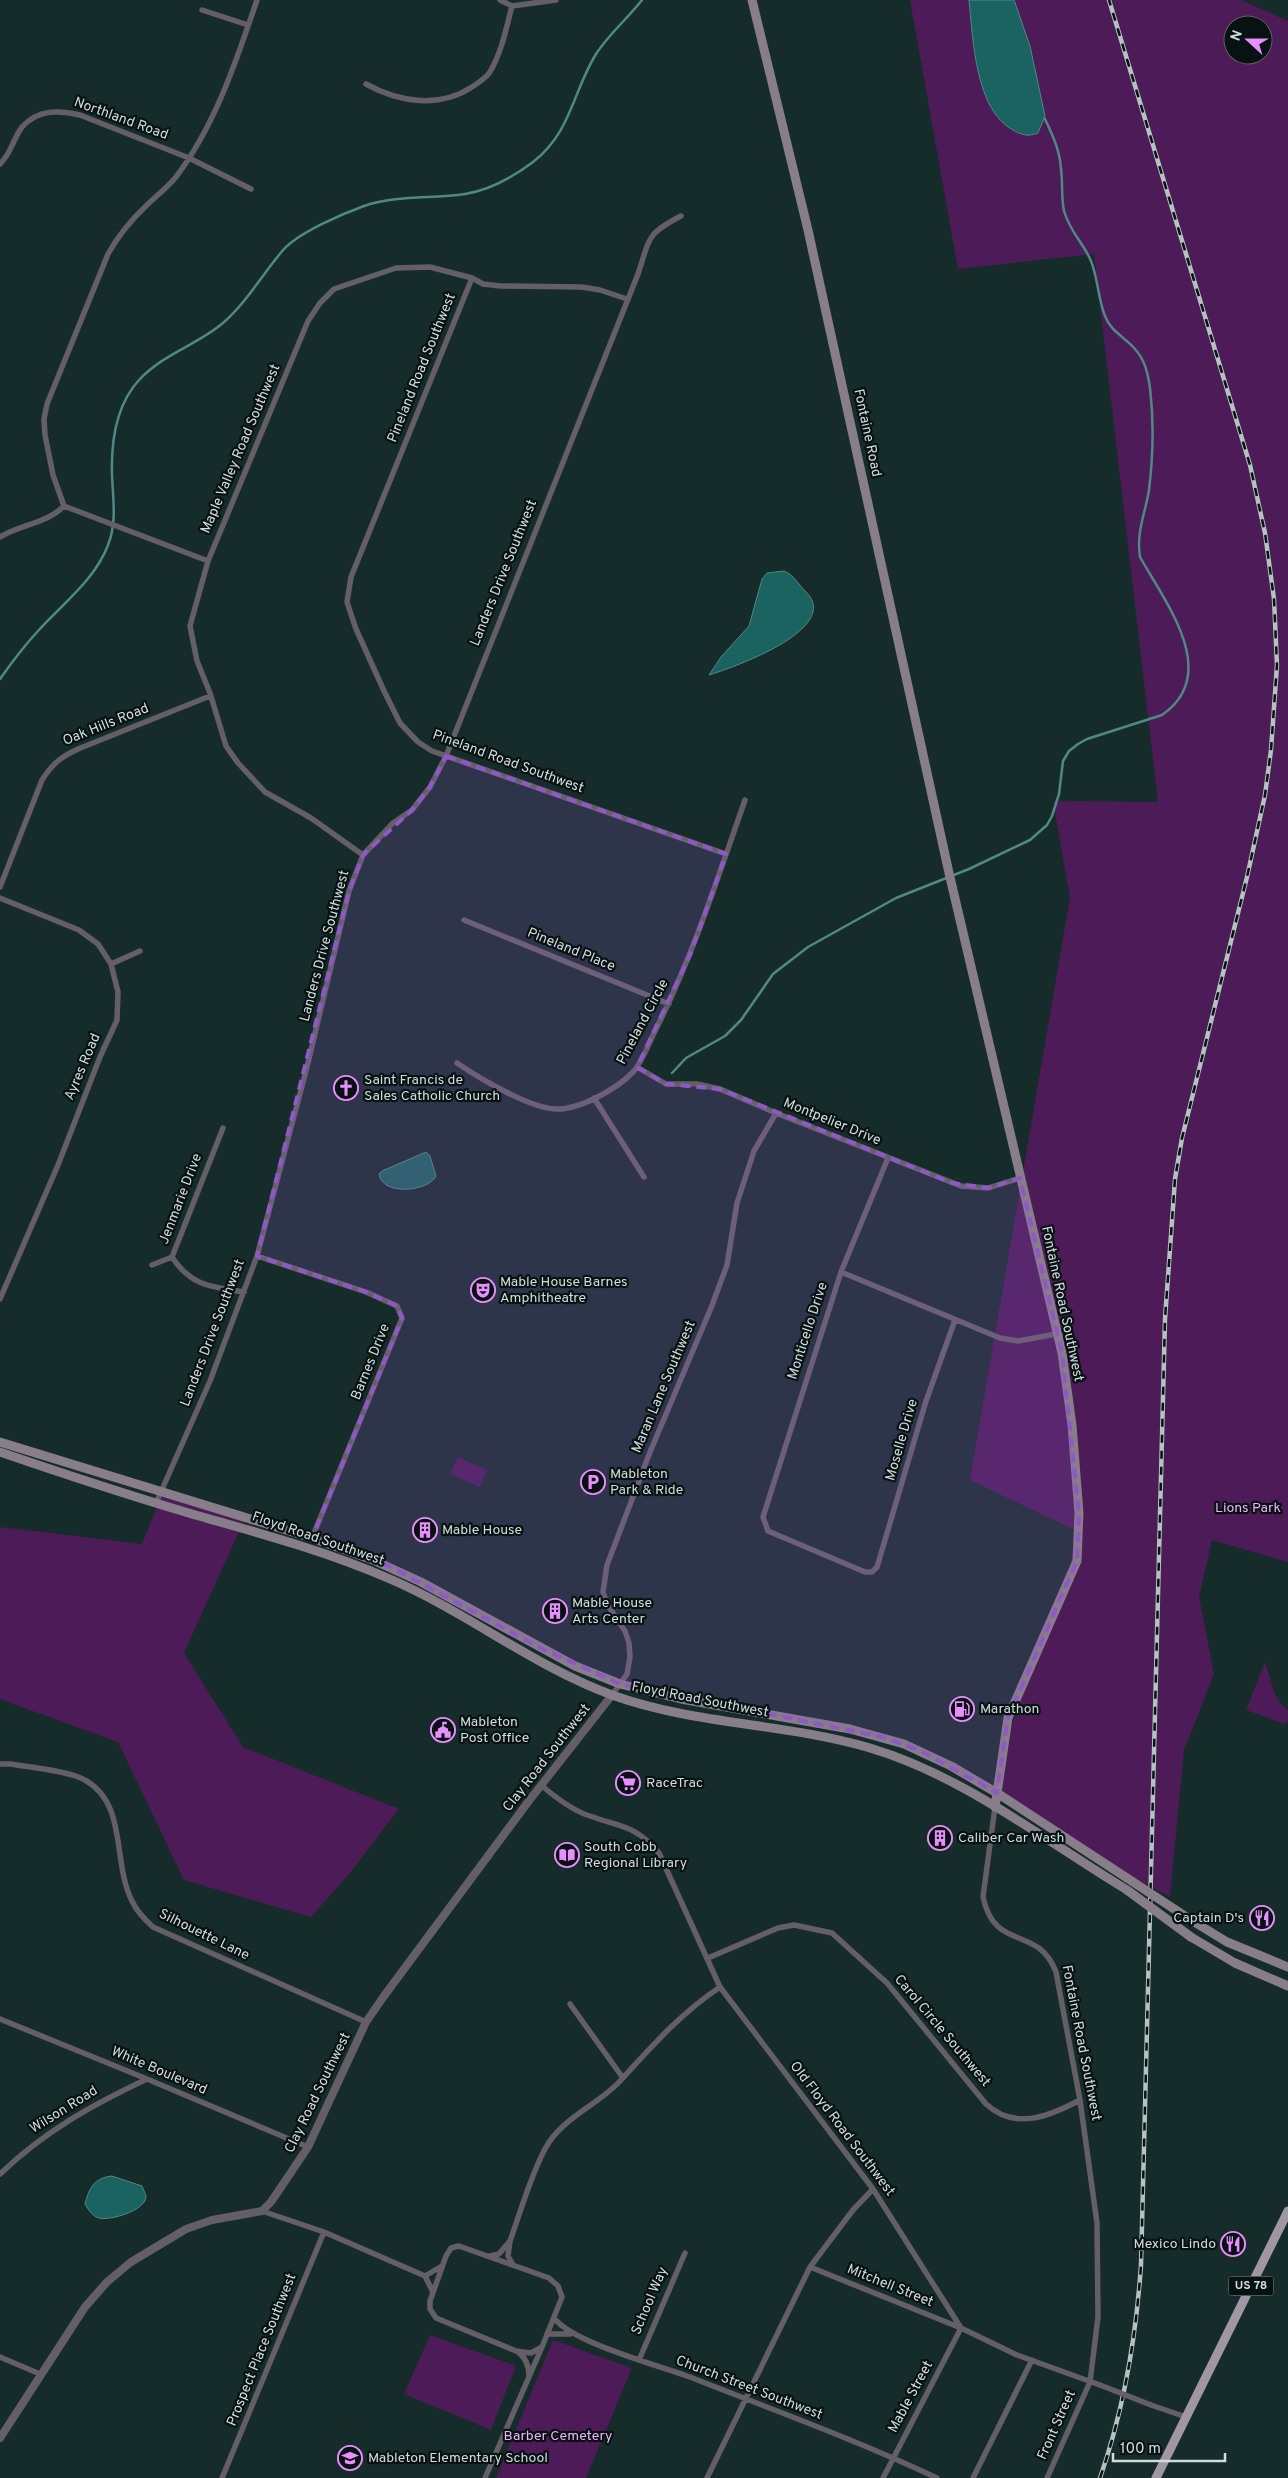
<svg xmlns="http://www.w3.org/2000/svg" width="1288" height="2478" viewBox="0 0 1288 2478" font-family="Overpass,sans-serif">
<rect width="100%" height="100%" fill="#162c2b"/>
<path fill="#4c1b58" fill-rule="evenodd" d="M 910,0 L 1241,0 L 1288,21 L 1288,1562 L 1212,1540 L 1199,1597 L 1214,1674 L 1184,1750 L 1170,1897 L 1129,1875 L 998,1795 L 999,1764 L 1038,1647 L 1067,1585 L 1077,1531 L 970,1480 L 1070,898 L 1053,801 L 1158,802 L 1094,254 L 958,269 ZM 1233,25 L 1263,25 L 1263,55 L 1233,55 Z
M 458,1457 L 487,1470 L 480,1487 L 450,1474 Z
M 164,1489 L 246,1516 L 184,1653 L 243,1747 L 399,1809 L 349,1874 L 311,1917 L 184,1880 L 118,1742 L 0,1699 L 0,1527 L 142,1544 Z
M 1265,1662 C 1271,1678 1273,1700 1288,1710 L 1288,1721 L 1284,1724 L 1246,1710 Z
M 430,2335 L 516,2366 L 491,2430 L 404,2394 Z
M 553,2340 L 632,2368 L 586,2478 L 496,2478 Z"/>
<path fill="#1b6360" stroke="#518885" d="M 969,0 L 1014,0 L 1030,46 L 1045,116 L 1038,133 C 1028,137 1022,135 1013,130 C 975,110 973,38 969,0 Z
M 784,571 C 794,575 798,584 806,592 C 843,629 732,668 709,675 L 721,657 L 749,626 L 762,579 L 767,573 Z
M 426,1152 L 430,1156 L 436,1176 C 428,1192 382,1196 379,1174 L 382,1171 Z
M 112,2176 L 142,2186 C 143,2189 146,2194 146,2197 C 145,2211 109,2221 99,2218 C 92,2216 88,2209 85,2204 C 89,2188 94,2178 112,2176 Z"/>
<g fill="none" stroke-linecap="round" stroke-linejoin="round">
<path stroke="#518885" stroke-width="2.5" d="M 0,679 C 12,662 24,646 38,631 C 62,604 95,580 108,545 C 117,523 113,499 112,475 C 111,443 116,405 139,380 C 163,354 197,345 223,323 C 248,301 263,273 284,249 C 300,232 342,214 364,206 C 396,195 432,199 465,194 C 490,190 513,177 533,162 C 571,133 573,91 596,54 C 609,34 628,18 642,0
M 672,1073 L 686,1058 L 725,1036 L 741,1020 L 773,974 L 808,947 L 896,898 L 969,869 L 1030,840 L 1047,825 L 1052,816 L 1059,794 L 1063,761 L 1069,751 L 1078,744 L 1087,739 L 1162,715 C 1222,674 1165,602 1140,557 C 1136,533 1145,514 1149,490 C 1153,457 1154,421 1150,388 C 1148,374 1145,360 1135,349 C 1125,337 1111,332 1105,316 C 1098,299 1098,278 1091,261 C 1083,242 1071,234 1064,211 C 1061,197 1063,184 1061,169 C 1060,151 1053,136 1045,119"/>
<path stroke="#645f66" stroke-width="5.5" d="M 500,0 L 512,6 L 556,0
M 202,10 L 248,25
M 366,84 C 400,103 440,108 472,87 C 478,83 486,78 490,72 C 502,51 506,29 512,6
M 0,164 C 12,152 13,139 22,127 C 38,109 59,110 80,115 L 189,158 L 251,189
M 472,278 L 351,577 L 347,602 L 356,629 L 384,691 L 400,723 L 418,742 L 432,751 L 726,854
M 64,506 L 53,475 L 45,435 L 44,419 L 47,404 L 108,254 C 118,236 131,220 146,206 C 156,196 167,188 176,177 C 216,124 236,61 257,0
M 64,506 L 208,561
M 0,537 C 21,524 46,524 64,506
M 363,855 L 311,818 L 265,792 L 238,763 L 226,746 L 210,693 L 197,661 L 190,626 L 208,561 L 308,321 L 320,303 L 334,289 L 396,268 L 430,267 L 472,278 L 483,284 L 500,286 L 582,287 L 600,290 L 627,299
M 0,887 L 42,780 C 52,764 61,757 78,749 L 210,696
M 0,898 L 79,930 L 98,944 L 111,964 L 118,992 L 117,1020 L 100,1057 L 58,1165 L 0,1299
M 464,920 L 669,1004
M 111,964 L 140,951
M 457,1063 C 479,1078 529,1108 556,1109 C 579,1110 617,1089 633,1072 C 643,1061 649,1043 656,1029 C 693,956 718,877 745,800
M 637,1067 L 666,1084 L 697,1084 L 720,1089 L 776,1113 L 961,1186 L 988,1188 L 1020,1178
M 594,1098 L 644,1177
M 223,1128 L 172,1257 C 191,1286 211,1287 244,1292
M 888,1158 L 841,1272 L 763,1517 L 768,1531 L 865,1572 L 872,1572 L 877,1567 L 926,1401 L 955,1320
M 257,1256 L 366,1292 L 397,1306 L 402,1318 L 312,1538
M 152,1265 L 172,1257
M 841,1272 L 1000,1338 L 1018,1341 L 1056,1334
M 156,1503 L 210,1381 L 257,1256 L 307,1067 L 349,891 L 363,855 L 393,823 L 412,810 L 430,787 L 446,756 L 638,274 C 650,238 646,234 681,216
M 612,1695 L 627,1674 L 630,1657 L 629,1643 L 625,1631 L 607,1604 L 603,1592 L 607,1565 L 650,1452 L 711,1308 L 727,1265 L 737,1203 L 754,1151 L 776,1113
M 0,1764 L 10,1764 C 28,1767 70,1771 85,1780 C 128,1804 112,1862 132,1901 C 137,1912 144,1919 153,1927 L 366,2022
M 541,1785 C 555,1797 570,1809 587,1815 C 619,1827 635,1824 659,1853 L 720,1987 L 873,2189 L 961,2328 L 1017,2355 L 1100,2385
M 995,1807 L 983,1897 C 995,1953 1038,1924 1056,1972 L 1080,2100 L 1097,2223 L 1098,2317 L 1090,2382 L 1047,2478
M 708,1958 L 778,1928 L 794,1925 L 832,1933 L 887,1983 L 986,2104 C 1015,2131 1050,2116 1080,2100
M 570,2004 L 623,2078
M 0,2019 L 147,2079 L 308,2147
M 0,2174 C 45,2131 92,2105 147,2079
M 262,2211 L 324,2232 L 425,2276 L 433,2292
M 459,2246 L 549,2278 L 558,2286 L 562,2297 L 542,2347 L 531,2353 L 516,2351 L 436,2318 L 430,2309 L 430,2301 L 446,2256 L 451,2248 Z
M 490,2256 L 499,2254 L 510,2241
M 512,2263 L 508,2256 L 510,2241 C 521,2211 530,2177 545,2149 C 561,2118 600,2104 621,2080 C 652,2046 681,2013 720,1987
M 810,2267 L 961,2328 L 883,2478
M 425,2276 L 442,2266
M 554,2318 C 574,2344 662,2366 695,2379 C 776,2411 859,2441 937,2478
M 547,2334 L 570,2334
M 518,2352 C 526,2358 529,2365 529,2376
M 0,2357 L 40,2374
M 639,2360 L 685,2253
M 1151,2405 L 1186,2417
M 222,2478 L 324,2232
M 485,2478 L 542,2347
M 707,2478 L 810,2267 L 853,2210 L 873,2189
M 973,2478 L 1032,2360"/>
<path stroke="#645f66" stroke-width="8" d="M 0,2438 L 85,2307 L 107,2282 L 131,2262 L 186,2229 L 212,2220 L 262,2211 L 271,2202 L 308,2147 L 366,2022 L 384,1996 L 528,1802 L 612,1695"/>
<path stroke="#877e89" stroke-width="9" d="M 752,0 L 808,230 L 949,873 L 1062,1353 L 1072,1425 L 1079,1513 L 1077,1561 L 1008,1718 L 995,1807
M 0,1442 L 312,1538 L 373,1560 L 421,1582 L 575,1666 L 620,1684 L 681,1699 L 850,1729 L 904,1744 L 951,1766 L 997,1793 L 1127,1878
M 0,1452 C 64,1474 128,1495 192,1514 C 259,1533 326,1551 390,1579 C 467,1612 533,1666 612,1695 C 695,1725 786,1723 870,1748 C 964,1776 1044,1840 1127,1890
M 1191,1920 L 1227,1942 L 1288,1967
M 1191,1937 L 1235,1963 L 1288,1986"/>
<path stroke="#a196a4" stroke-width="9" d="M 1156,2478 L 1288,2211"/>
<defs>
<path id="rail" d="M 1100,2478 C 1124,2409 1136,2338 1141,2265 L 1165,1319 L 1175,1179 L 1182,1138 L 1247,877 L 1265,795 L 1271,750 L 1277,665 L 1274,599 L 1265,533 L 1250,465 L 1109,0"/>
</defs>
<use href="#rail" stroke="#b4c2c1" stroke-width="4.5"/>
<use href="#rail" stroke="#091212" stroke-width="2.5" stroke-dasharray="8" stroke-linecap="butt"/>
<path stroke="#645f66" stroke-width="5.5" d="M 1100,2385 L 1151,2405"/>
<path stroke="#877e89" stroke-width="9" d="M 1127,1878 L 1191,1920
M 1127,1890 L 1191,1937"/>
</g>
<path fill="#9058c6" fill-opacity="0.2" stroke="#9058c6" stroke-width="4" stroke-dasharray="10 6" stroke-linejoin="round" d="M 446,756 L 726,854 L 690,955 L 637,1067 L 666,1084 L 720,1089 L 952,1183 L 988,1188 L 1020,1178 L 1062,1353 L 1079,1513 L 1077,1561 L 1008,1718 L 997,1793 L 921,1751 L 882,1737 L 620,1684 L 544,1650 L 389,1566 L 312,1538 L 402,1318 L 397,1306 L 366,1292 L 257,1256 L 349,891 L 363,855 L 412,810 L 430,787 Z"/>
<defs>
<symbol id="church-ring" viewBox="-11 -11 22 22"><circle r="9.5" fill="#091212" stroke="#e98efe" stroke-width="1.5"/><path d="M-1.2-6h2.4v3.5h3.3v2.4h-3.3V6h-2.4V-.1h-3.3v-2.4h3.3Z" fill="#e98efe"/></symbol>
<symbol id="theatre-ring" viewBox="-11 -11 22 22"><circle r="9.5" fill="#091212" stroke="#e98efe" stroke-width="1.5"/><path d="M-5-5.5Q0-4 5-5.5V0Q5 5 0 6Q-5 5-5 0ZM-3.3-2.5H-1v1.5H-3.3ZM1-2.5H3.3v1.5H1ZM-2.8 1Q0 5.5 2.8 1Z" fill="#e98efe"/></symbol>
<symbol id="parking-ring" viewBox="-11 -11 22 22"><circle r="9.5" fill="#091212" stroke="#e98efe" stroke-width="1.5"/><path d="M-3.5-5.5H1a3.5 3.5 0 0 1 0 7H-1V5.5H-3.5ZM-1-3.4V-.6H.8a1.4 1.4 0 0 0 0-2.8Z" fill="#e98efe"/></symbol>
<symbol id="building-ring" viewBox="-11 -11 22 22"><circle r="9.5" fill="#091212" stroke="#e98efe" stroke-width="1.5"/><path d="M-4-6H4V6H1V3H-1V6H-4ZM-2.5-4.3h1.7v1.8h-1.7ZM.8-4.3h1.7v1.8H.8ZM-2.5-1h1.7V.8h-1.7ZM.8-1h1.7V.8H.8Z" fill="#e98efe"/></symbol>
<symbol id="fuel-ring" viewBox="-11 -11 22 22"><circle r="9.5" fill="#091212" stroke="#e98efe" stroke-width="1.5"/><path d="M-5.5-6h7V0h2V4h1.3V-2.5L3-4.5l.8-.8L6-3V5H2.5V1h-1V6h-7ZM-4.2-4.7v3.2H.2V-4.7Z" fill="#e98efe"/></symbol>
<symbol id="civic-ring" viewBox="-11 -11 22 22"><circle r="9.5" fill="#091212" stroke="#e98efe" stroke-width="1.5"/><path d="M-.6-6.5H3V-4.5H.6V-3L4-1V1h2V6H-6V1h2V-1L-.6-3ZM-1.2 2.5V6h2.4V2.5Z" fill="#e98efe"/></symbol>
<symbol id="supermarket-ring" viewBox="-11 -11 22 22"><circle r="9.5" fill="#091212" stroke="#e98efe" stroke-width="1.5"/><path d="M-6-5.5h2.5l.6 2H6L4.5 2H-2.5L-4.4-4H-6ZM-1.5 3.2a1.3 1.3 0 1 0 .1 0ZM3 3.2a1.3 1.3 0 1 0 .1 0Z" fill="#e98efe"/></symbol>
<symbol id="library-ring" viewBox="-11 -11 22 22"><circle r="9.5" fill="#091212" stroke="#e98efe" stroke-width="1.5"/><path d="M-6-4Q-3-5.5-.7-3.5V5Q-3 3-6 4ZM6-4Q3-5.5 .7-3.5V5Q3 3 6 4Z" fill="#e98efe"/></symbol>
<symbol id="restaurant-ring" viewBox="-11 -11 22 22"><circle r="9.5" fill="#091212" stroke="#e98efe" stroke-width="1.5"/><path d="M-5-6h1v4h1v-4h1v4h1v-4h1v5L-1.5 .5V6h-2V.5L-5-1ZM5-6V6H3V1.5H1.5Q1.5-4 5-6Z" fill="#e98efe"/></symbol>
<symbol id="school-ring" viewBox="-11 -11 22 22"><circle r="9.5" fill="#091212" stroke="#e98efe" stroke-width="1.5"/><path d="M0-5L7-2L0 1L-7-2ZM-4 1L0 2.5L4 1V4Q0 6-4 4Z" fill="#e98efe"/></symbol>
</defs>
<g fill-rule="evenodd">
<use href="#church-ring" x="332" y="1074" width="28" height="28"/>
<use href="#theatre-ring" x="469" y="1276" width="28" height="28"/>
<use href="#parking-ring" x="579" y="1468" width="28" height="28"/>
<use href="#building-ring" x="411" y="1516" width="28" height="28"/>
<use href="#building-ring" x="541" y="1597" width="28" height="28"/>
<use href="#fuel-ring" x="948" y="1695" width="28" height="28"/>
<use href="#civic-ring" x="429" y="1716" width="28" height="28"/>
<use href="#supermarket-ring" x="614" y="1769" width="28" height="28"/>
<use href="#building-ring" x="926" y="1824" width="28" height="28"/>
<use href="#library-ring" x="553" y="1841" width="28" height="28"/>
<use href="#restaurant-ring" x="1248" y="1904" width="28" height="28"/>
<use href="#restaurant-ring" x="1219" y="2230" width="28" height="28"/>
<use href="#school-ring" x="336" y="2444" width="28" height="28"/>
</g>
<g text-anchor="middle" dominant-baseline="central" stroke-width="4.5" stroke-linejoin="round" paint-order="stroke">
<rect fill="#091212" stroke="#94a09f" stroke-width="1" x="1228.5" y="2276.5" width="45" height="19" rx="4"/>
<g font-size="12" font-weight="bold" fill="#d0dddc">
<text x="1251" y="2286">US 78</text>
</g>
<g font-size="14" fill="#d0dddc" stroke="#091212">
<text transform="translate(121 119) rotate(20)">Northland Road</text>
<text transform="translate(422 368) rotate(-68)">Pineland Road Southwest</text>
<text transform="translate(867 433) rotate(78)">Fontaine Road</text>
<text transform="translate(241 449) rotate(-67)">Maple Valley Road Southwest</text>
<text transform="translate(504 573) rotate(-68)">Landers Drive Southwest</text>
<text transform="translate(106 725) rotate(-22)">Oak Hills Road</text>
<text transform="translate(508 762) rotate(20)">Pineland Road Southwest</text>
<text transform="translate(325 946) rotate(-75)">Landers Drive Southwest</text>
<text transform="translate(571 950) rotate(22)">Pineland Place</text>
<text transform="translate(643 1022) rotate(-62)">Pineland Circle</text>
<text transform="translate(83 1067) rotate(-67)">Ayres Road</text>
<text transform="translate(832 1122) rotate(22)">Montpelier Drive</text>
<text transform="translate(181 1199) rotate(-69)">Jenmarie Drive</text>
<text transform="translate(1062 1304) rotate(78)">Fontaine Road Southwest</text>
<text transform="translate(808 1331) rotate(-72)">Monticello Drive</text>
<text transform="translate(213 1333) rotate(-69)">Landers Drive Southwest</text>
<text transform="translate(371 1362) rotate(-68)">Barnes Drive</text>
<text transform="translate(664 1387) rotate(-67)">Maran Lane Southwest</text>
<text transform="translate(902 1440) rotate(-74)">Moselle Drive</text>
<text transform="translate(318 1539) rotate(19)">Floyd Road Southwest</text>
<text transform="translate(700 1700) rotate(11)">Floyd Road Southwest</text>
<text transform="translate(547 1758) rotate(-52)">Clay Road Southwest</text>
<text transform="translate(204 1935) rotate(26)">Silhouette Lane</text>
<text transform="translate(942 2031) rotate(50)">Carol Circle Southwest</text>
<text transform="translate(1081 2043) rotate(79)">Fontaine Road Southwest</text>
<text transform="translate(159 2071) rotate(23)">White Boulevard</text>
<text transform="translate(318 2093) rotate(-64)">Clay Road Southwest</text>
<text transform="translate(64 2110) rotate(-32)">Wilson Road</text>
<text transform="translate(842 2129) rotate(53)">Old Floyd Road Southwest</text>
<text transform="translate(890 2286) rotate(22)">Mitchell Street</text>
<text transform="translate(650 2301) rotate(-67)">School Way</text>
<text transform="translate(262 2350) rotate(-68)">Prospect Place Southwest</text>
<text transform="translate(749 2388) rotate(21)">Church Street Southwest</text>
<text transform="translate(911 2397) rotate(-62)">Mable Street</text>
<text transform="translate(1057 2425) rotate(-66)">Front Street</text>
</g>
<g font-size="14" fill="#d0dddc" stroke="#091212" text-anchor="start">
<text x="364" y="1080">Saint Francis de<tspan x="364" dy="16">Sales Catholic Church</tspan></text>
<text x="500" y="1282">Mable House Barnes<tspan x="500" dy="16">Amphitheatre</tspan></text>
<text x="610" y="1474">Mableton<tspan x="610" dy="16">Park &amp; Ride</tspan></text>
<text x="442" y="1530">Mable House</text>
<text x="572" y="1603">Mable House<tspan x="572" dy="16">Arts Center</tspan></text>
<text x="980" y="1709">Marathon</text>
<text x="460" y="1722">Mableton<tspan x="460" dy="16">Post Office</tspan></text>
<text x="646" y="1783">RaceTrac</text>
<text x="958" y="1838">Caliber Car Wash</text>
<text x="584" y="1847">South Cobb<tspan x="584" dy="16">Regional Library</tspan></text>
<text x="1244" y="1918" text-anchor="end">Captain D's</text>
<text x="1216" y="2244" text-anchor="end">Mexico Lindo</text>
<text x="368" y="2458">Mableton Elementary School</text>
</g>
<g font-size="14" fill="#eeb3fc" stroke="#091212">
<text x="1248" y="1508">Lions Park</text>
<text x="558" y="2436">Barber Cemetery</text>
</g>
</g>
<g transform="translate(1248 40) rotate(291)"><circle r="24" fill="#091212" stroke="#596363"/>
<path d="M0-4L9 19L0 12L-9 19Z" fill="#e98efe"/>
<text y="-8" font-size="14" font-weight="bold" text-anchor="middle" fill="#d0dddc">N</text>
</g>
<path d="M1113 2453v8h112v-8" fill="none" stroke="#d0dddc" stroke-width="2.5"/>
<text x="1120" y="2453" font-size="15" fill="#d0dddc" stroke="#091212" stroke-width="4" paint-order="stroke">100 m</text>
</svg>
